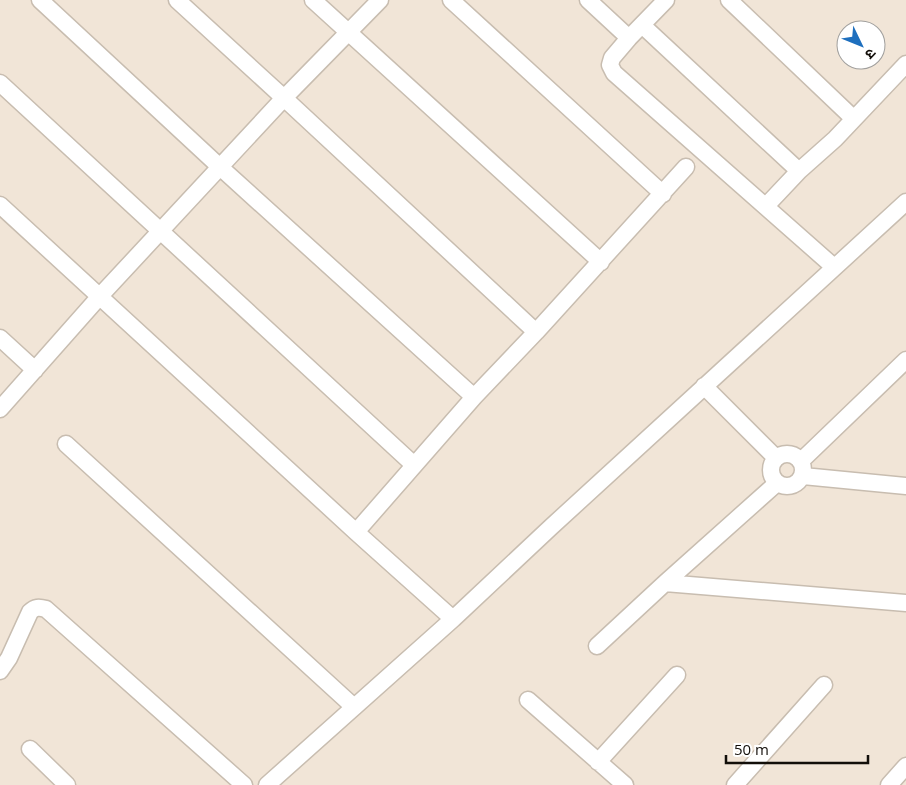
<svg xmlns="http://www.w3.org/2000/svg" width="906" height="785" viewBox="0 0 906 785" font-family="'Open Sans','Noto Sans Devanagari',sans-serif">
<rect width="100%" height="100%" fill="#f1e5d7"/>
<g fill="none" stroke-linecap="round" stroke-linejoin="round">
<defs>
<path id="street" d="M 40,0 L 220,167 L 474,397
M 177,0 L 284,98 L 536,332
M 313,0 L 601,262
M 451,0 L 663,194
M 588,0 L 629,38
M 666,0 L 629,38 L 612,58 L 610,65 L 614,73 L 834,267
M 729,0 L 854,119
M 642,25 L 799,171
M 0,83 L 414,465
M 0,205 L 356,532 L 453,619
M 766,206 L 799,171 L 835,139 L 906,64
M 0,338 L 35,370
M 704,386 L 776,458
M 0,409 L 100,296 L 284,98 L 380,0
M 66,444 L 354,707
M771 470a16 16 0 1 1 32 0a16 16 0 1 1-32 0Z
M 801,461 L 906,360
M 803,476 L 906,486
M 356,532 L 474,397 L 536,332 L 686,167
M 665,583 L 906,603
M 597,646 L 665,583 L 777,483
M 0,671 L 9,658 L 30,612 C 35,607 39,607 46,609 L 244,785
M 528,700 L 625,785
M 30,749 L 67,785
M 598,762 L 677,675
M 267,785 L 453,619 L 551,527 L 906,202
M 735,785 L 824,685
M 889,785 L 906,766"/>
</defs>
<use href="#street" stroke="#c8bdb0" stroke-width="19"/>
<use href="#street" stroke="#fff" stroke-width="16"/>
</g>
<g transform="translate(861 45) rotate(133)"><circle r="24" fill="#ffffff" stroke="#a09f9d"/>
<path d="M0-4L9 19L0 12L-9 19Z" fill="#1e6fbe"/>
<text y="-8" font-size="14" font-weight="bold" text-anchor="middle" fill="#120e09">उ</text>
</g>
<path d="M726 755v8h142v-8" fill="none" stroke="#120e09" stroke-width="2.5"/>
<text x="734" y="755" font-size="15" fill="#120e09" stroke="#ffffff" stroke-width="4" paint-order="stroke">50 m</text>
</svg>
